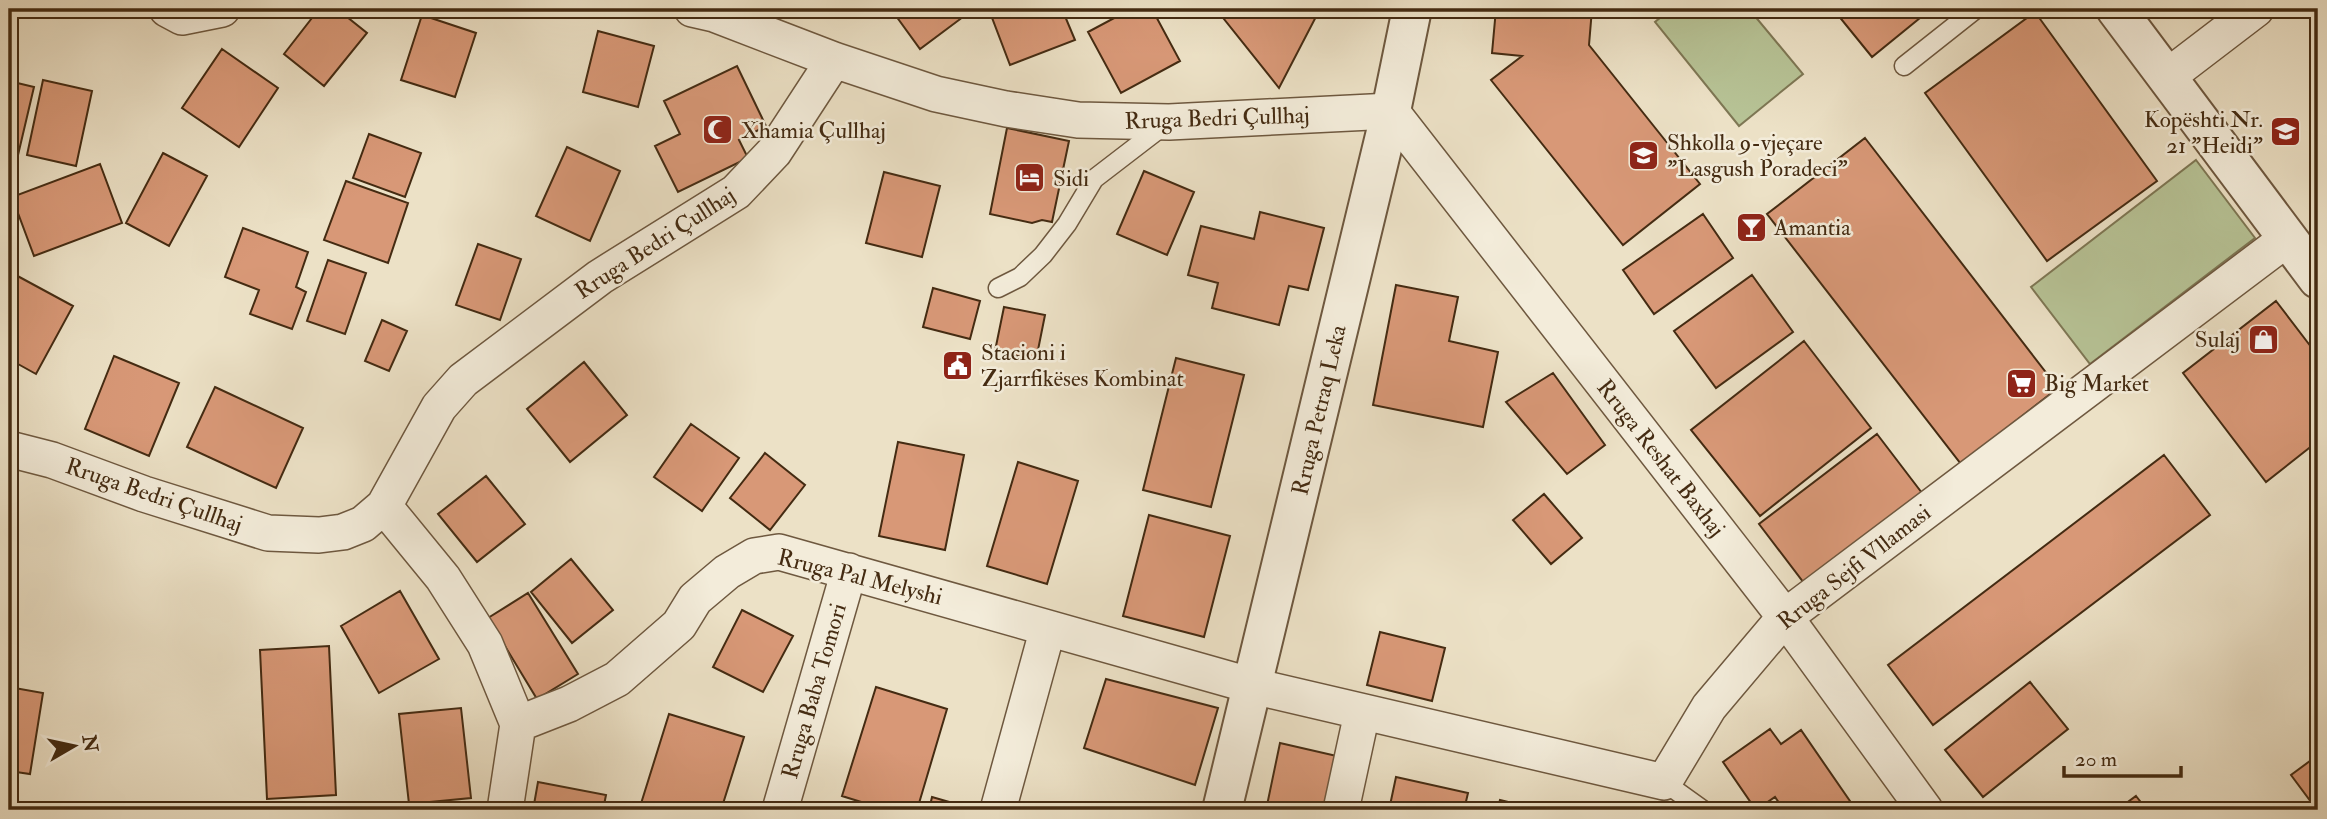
<svg xmlns="http://www.w3.org/2000/svg" width="2327" height="819" viewBox="0 0 2327 819" font-family="'IM FELL Double Pica',serif">
<rect width="100%" height="100%" fill="#ece1c6"/>
<filter id="stains"><feTurbulence type="fractalNoise" baseFrequency=".00286" numOctaves="4"/><feColorMatrix values="0 0 0 0 .2 0 0 0 0 .09 0 0 0 0 .02 0 0 0 .5 -.17"/></filter>
<radialGradient id="worn" r=".72"><stop offset=".6" stop-color="#630" stop-opacity="0"/><stop offset="1" stop-color="#630" stop-opacity=".3"/></radialGradient>
<path fill="#b7c396" stroke="#7e7754" stroke-width="2" d="M 1671,9 L 1749,9 L 1803,74 L 1739,126 L 1655,22 Z
M 2196,160 L 2255,238 L 2090,364 L 2031,287 Z"/>
<path fill="#d89877" stroke="#442b12" stroke-width="2" d="M 319,9 L 337,9 L 367,33 L 324,86 L 284,54 Z
M 891,9 L 969,9 L 971,11 L 920,49 Z
M 1009,9 L 1062,9 L 1075,40 L 1010,65 L 991,15 Z
M 1131,9 L 1152,9 L 1180,61 L 1121,93 L 1088,32 Z
M 1216,9 L 1320,9 L 1279,88 Z
M 1496,9 L 1592,9 L 1589,45 L 1700,184 L 1623,245 L 1491,80 L 1522,56 L 1492,53 Z
M 1833,9 L 1931,9 L 1872,57 Z
M 2035,12 L 2157,181 L 2047,261 L 1925,93 Z
M 422,15 L 476,33 L 455,97 L 401,80 Z
M 598,31 L 654,46 L 638,107 L 583,92 Z
M 222,49 L 278,88 L 239,147 L 182,108 Z
M 737,66 L 766,126 L 739,140 L 748,158 L 678,192 L 655,146 L 680,134 L 664,101 Z
M 43,80 L 92,91 L 76,166 L 27,155 Z
M 9,81 L 34,87 L 18,155 L 9,153 Z
M 1007,128 L 1069,141 L 1052,222 L 1042,220 L 1032,223 L 990,214 Z
M 369,134 L 421,153 L 405,197 L 353,178 Z
M 1865,138 L 2058,388 L 1961,464 L 1767,214 Z
M 567,147 L 620,171 L 590,241 L 536,216 Z
M 163,153 L 207,176 L 169,246 L 126,223 Z
M 100,164 L 122,223 L 34,256 L 12,197 Z
M 1144,171 L 1194,192 L 1167,255 L 1117,234 Z
M 884,172 L 940,186 L 922,257 L 866,243 Z
M 346,181 L 408,203 L 388,263 L 324,240 Z
M 1260,212 L 1324,228 L 1308,290 L 1289,286 L 1279,325 L 1212,308 L 1218,283 L 1188,275 L 1201,226 L 1254,239 Z
M 1703,214 L 1733,258 L 1654,314 L 1623,270 Z
M 243,228 L 308,252 L 296,287 L 306,292 L 292,329 L 250,314 L 259,290 L 225,277 Z
M 478,244 L 521,259 L 500,320 L 456,305 Z
M 328,260 L 366,273 L 345,334 L 307,321 Z
M 12,273 L 73,306 L 36,374 L 9,359 L 9,278 Z
M 1752,275 L 1793,332 L 1716,388 L 1674,331 Z
M 1396,285 L 1458,297 L 1449,341 L 1498,352 L 1483,427 L 1373,405 Z
M 933,288 L 980,301 L 970,339 L 923,327 Z
M 2276,301 L 2318,356 L 2318,441 L 2266,482 L 2183,373 Z
M 1004,307 L 1045,315 L 1036,360 L 995,351 Z
M 382,320 L 407,331 L 389,371 L 365,361 Z
M 1804,341 L 1871,428 L 1760,516 L 1691,430 Z
M 114,356 L 179,383 L 149,456 L 85,429 Z
M 1176,358 L 1244,375 L 1211,507 L 1143,490 Z
M 584,362 L 627,415 L 570,462 L 527,409 Z
M 1553,373 L 1605,445 L 1567,474 L 1506,402 Z
M 215,387 L 303,428 L 276,488 L 187,447 Z
M 691,424 L 739,458 L 702,511 L 654,477 Z
M 1877,434 L 1922,493 L 1804,583 L 1759,524 Z
M 898,442 L 964,455 L 945,550 L 879,536 Z
M 765,453 L 805,485 L 770,530 L 730,498 Z
M 2164,455 L 2210,515 L 1933,725 L 1888,665 Z
M 1018,462 L 1078,481 L 1047,584 L 987,566 Z
M 486,476 L 525,524 L 477,562 L 438,514 Z
M 1544,494 L 1582,538 L 1551,564 L 1513,520 Z
M 1149,515 L 1230,536 L 1204,637 L 1123,616 Z
M 571,559 L 613,610 L 572,643 L 531,592 Z
M 400,591 L 439,659 L 379,693 L 341,626 Z
M 528,593 L 578,674 L 537,699 L 488,618 Z
M 742,610 L 793,636 L 763,692 L 713,667 Z
M 1380,632 L 1445,648 L 1432,701 L 1367,685 Z
M 329,646 L 336,795 L 267,799 L 260,650 Z
M 1106,679 L 1218,708 L 1195,785 L 1084,748 Z
M 2030,682 L 2068,729 L 1983,797 L 1945,750 Z
M 9,687 L 43,693 L 30,774 L 9,771 Z
M 876,687 L 947,709 L 917,810 L 887,810 L 842,796 Z
M 461,708 L 471,798 L 409,804 L 399,714 Z
M 669,714 L 744,737 L 721,810 L 639,810 Z
M 1770,729 L 1781,744 L 1801,730 L 1852,804 L 1843,810 L 1784,810 L 1775,797 L 1756,810 L 1723,762 Z
M 1280,743 L 1341,757 L 1329,810 L 1266,810 Z
M 2318,755 L 2318,810 L 2317,810 L 2291,775 Z
M 1396,777 L 1468,793 L 1464,810 L 1389,810 Z
M 538,782 L 606,795 L 603,810 L 533,810 Z
M 2136,796 L 2147,810 L 2117,810 Z
M 932,797 L 977,810 L 929,810 Z
M 1500,800 L 1542,810 L 1497,810 Z
M 818,803 L 843,810 L 815,810 Z"/>
<g fill="none" stroke-linecap="round" stroke-linejoin="round">
<defs>
<path id="service" d="M 1904,66 L 1976,9
M 998,288 L 1020,277 L 1043,255 L 1067,224 L 1094,179 L 1163,126
M 1664,782 L 1703,810"/>
<path id="minor" d="M 167,9 L 182,17 L 222,9
M 692,9 L 714,14 L 834,60 L 936,94 L 1006,109 L 1078,120 L 1169,122 L 1391,111 L 1785,617 L 1925,810
M 2167,77 L 2256,9
M 9,449 L 52,460 L 144,494 L 268,533 L 319,535 L 343,532 L 363,524 L 384,506 L 439,407 L 463,380 L 600,277 L 736,192 L 774,152 L 834,60
M 384,506 L 443,578 L 485,644 L 518,724
M 518,724 L 569,704 L 617,679 L 679,625 L 695,599 L 727,572 L 754,556 L 779,552 L 1253,686 L 1664,782 L 1709,707 L 1785,617 L 2288,238
M 505,810 L 518,724
M 780,810 L 849,571
M 998,810 L 1048,628
M 1341,810 L 1362,713"/>
<path id="tertiary" d="M 2116,9 L 2318,279
M 1222,810 L 1391,111 L 1412,9"/>
</defs>
<use href="#service" stroke="#6e583f" stroke-width="21"/>
<use href="#minor" stroke="#6e583f" stroke-width="38"/>
<use href="#tertiary" stroke="#6e583f" stroke-width="42"/>
<use href="#service" stroke="#f3ecda" stroke-width="18"/>
<use href="#minor" stroke="#f3ecda" stroke-width="35"/>
<use href="#tertiary" stroke="#f3ecda" stroke-width="38"/>
</g>
<defs>
<symbol id="mosque-square" viewBox="-11 -11 22 22"><rect x="-9" y="-9" width="18" height="18" rx="4" fill="#8f2418" stroke="#f3ecda"/><path d="M3.5-4.9A6 6 0 1 0 3.5 4.9A5 5 0 1 1 3.5-4.9Z" fill="#fff"/></symbol>
<symbol id="school-square" viewBox="-11 -11 22 22"><rect x="-9" y="-9" width="18" height="18" rx="4" fill="#8f2418" stroke="#f3ecda"/><path d="M0-5L7-2L0 1L-7-2ZM-4 1L0 2.5L4 1V4Q0 6-4 4Z" fill="#fff"/></symbol>
<symbol id="hotel-square" viewBox="-11 -11 22 22"><rect x="-9" y="-9" width="18" height="18" rx="4" fill="#8f2418" stroke="#f3ecda"/><path d="M-6-4.5h1.5V1H6V5H4.5V3h-9V5H-6ZM-4 0a1.8 1.8 0 1 1 3.6 0ZM.5 0V-2.5h3Q6-2.5 6 0Z" fill="#fff"/></symbol>
<symbol id="bar-square" viewBox="-11 -11 22 22"><rect x="-9" y="-9" width="18" height="18" rx="4" fill="#8f2418" stroke="#f3ecda"/><path d="M-6-5H6L.8 .8V4.5H3.5V6h-7V4.5H-.8V.8Z" fill="#fff"/></symbol>
<symbol id="shop-square" viewBox="-11 -11 22 22"><rect x="-9" y="-9" width="18" height="18" rx="4" fill="#8f2418" stroke="#f3ecda"/><path d="M-5-2.5h2.3a2.7 3.5 0 0 1 5.4 0H5L5.5 6h-11ZM-1.5-2.5h3a1.5 2.3 0 0 0-3 0Z" fill="#fff"/></symbol>
<symbol id="civic-square" viewBox="-11 -11 22 22"><rect x="-9" y="-9" width="18" height="18" rx="4" fill="#8f2418" stroke="#f3ecda"/><path d="M-.6-6.5H3V-4.5H.6V-3L4-1V1h2V6H-6V1h2V-1L-.6-3ZM-1.2 2.5V6h2.4V2.5Z" fill="#fff"/></symbol>
<symbol id="supermarket-square" viewBox="-11 -11 22 22"><rect x="-9" y="-9" width="18" height="18" rx="4" fill="#8f2418" stroke="#f3ecda"/><path d="M-6-5.5h2.5l.6 2H6L4.5 2H-2.5L-4.4-4H-6ZM-1.5 3.2a1.3 1.3 0 1 0 .1 0ZM3 3.2a1.3 1.3 0 1 0 .1 0Z" fill="#fff"/></symbol>
</defs>
<g fill-rule="evenodd">
<use href="#mosque-square" x="700" y="112" width="35" height="35"/>
<use href="#school-square" x="2268" y="114" width="35" height="35"/>
<use href="#school-square" x="1626" y="138" width="35" height="35"/>
<use href="#hotel-square" x="1012" y="160" width="35" height="35"/>
<use href="#bar-square" x="1734" y="210" width="35" height="35"/>
<use href="#shop-square" x="2246" y="322" width="35" height="35"/>
<use href="#civic-square" x="940" y="348" width="35" height="35"/>
<use href="#supermarket-square" x="2004" y="366" width="35" height="35"/>
</g>
<g text-anchor="middle" dominant-baseline="central" stroke-width="5" stroke-linejoin="round" paint-order="stroke">
<g font-size="23" fill="#442b12" stroke="#f3ecda">
<text transform="translate(1217 118) rotate(-2)">Rruga Bedri Çullhaj</text>
<text transform="translate(655 243) rotate(-33)">Rruga Bedri Çullhaj</text>
<text transform="translate(1319 410) rotate(-77)">Rruga Petraq Leka</text>
<text transform="translate(1661 458) rotate(52)">Rruga Reshat Baxhaj</text>
<text transform="translate(154 495) rotate(19)">Rruga Bedri Çullhaj</text>
<text transform="translate(1854 567) rotate(-38)">Rruga Sejfi Vllamasi</text>
<text transform="translate(860 577) rotate(14)">Rruga Pal Melyshi</text>
<text transform="translate(814 691) rotate(-74)">Rruga Baba Tomori</text>
</g>
<g font-size="23" fill="#442b12" stroke="#f3ecda" text-anchor="start">
<text x="2263" y="119" text-anchor="end">Kopështi Nr.<tspan x="2263" dy="26">21 "Heidi"</tspan></text>
<text x="741" y="130">Xhamia Çullhaj</text>
<text x="1667" y="142">Shkolla 9-vjeçare<tspan x="1667" dy="26">"Lasgush Poradeci"</tspan></text>
<text x="1053" y="178">Sidi</text>
<text x="1774" y="227">Amantia</text>
<text x="2240" y="339" text-anchor="end">Sulaj</text>
<text x="981" y="352">Stacioni i<tspan x="981" dy="26">Zjarrfikëses Kombinat</tspan></text>
<text x="2044" y="383">Big Market</text>
</g>
</g>
<rect width="2327" height="819" fill="none" stroke="#ece1c6" stroke-width="35"/>
<rect x="10" y="10" width="2306" height="798" fill="none" stroke="#442b12" stroke-width="3.5"/>
<rect x="18" y="18" width="2292" height="784" fill="none" stroke="#442b12" stroke-width="2"/>
<g transform="translate(74 746) rotate(81)" stroke="#f3ecda" stroke-width="5" paint-order="stroke">
<path d="M0-5L12 26L0 18L-12 26Z" fill="#442b12"/>
<text y="-10" font-size="19" font-weight="bold" text-anchor="middle" fill="#442b12">N</text>
</g>
<path d="M2064 766v10h117v-10" fill="none" stroke="#442b12" stroke-width="3.5"/>
<text x="2075" y="766" font-size="21" fill="#442b12" stroke="#f3ecda" stroke-width="5" paint-order="stroke">20 m</text>
<rect width="100%" height="100%" filter="url(#stains)"/>
<rect width="100%" height="100%" fill="url(#worn)"/>
</svg>
